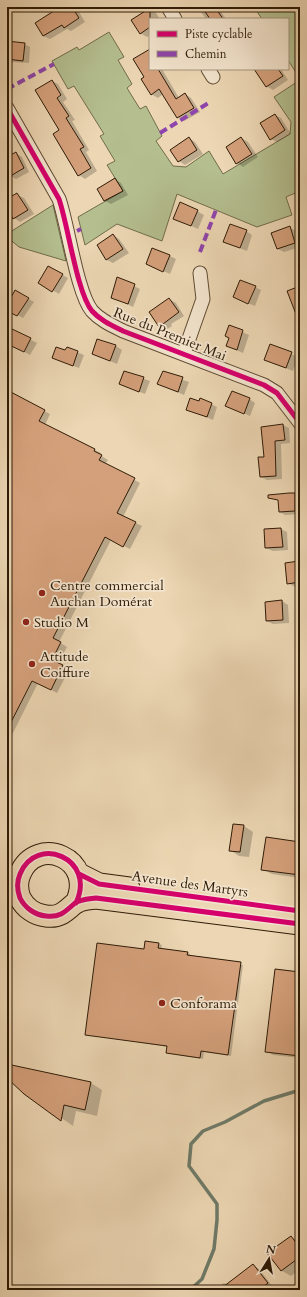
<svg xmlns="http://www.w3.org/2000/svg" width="307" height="1297" viewBox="0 0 307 1297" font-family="Cardo,serif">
<rect width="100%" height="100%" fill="#ecd6b3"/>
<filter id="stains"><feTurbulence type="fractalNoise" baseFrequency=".005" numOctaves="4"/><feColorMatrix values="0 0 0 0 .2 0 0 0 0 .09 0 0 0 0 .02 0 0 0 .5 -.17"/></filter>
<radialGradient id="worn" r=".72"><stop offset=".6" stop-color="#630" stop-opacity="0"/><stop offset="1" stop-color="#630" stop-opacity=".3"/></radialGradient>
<path fill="#b4be8f" stroke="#716c4a" d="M 254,7 L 300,7 L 300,79 L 288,60 L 288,19 L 262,19 Z
M 109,32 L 124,57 L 118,60 L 132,84 L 127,88 L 140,109 L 146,106 L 162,136 L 156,141 L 173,166 L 186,167 L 209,151 L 223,174 L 290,134 L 291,122 L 274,97 L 300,80 L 300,191 L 286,197 L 292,215 L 257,227 L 177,194 L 162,241 L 117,224 L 85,245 L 78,217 L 123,191 L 107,165 L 115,161 L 100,136 L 104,134 L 74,86 L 68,89 L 52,61 L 77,47 L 79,50 Z
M 53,205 L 66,261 L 19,247 L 7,237 L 7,234 Z"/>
<path fill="#0003" d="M 62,7 L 76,7 L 85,22 L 71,31 L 67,29 L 50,39 L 43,36 Z
M 101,7 L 117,7 L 108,12 Z
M 202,7 L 218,7 L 226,19 L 206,19 L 199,9 Z
M 150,10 L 156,13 L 160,19 L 150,19 L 150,35 L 147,37 L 140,33 Z
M 7,42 L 24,44 L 30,47 L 29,63 L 11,62 L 7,60 Z
M 150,54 L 150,69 L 162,69 L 179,98 L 185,94 L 191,98 L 200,112 L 184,121 L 178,117 L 163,94 L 158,98 L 151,94 L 146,78 Z
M 262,69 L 281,69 L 288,80 L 273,90 L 266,86 Z
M 52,81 L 58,84 L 67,99 L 63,102 L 75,120 L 72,121 L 89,150 L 86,152 L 97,171 L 85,179 L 79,175 L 61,131 Z
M 275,115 L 281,118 L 291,134 L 277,142 L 271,139 Z
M 189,138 L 195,142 L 203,154 L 185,165 L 179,161 L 172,150 Z
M 241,138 L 248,142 L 258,157 L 243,167 L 237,163 Z
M 16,153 L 22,157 L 29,172 L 16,179 L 10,176 L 7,171 L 7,158 Z
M 115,179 L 121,183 L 128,195 L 111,204 L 105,201 L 98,189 Z
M 17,195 L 24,198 L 34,214 L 20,222 L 14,218 L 7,206 L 7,201 Z
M 197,211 L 204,215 L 198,229 L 174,218 Z
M 289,227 L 296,231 L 300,247 L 284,252 L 278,249 L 272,233 Z
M 246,231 L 252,235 L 247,251 L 231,245 Z
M 113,235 L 119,239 L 129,253 L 113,263 L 107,260 L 98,245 Z
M 170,256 L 176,259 L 170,274 L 147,264 Z
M 48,267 L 68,278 L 59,294 L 39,282 Z
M 118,278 L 140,289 L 133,307 L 118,300 Z
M 255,287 L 261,290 L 255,306 L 240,300 Z
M 16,292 L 34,302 L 23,318 L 7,309 Z
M 169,299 L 176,303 L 184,316 L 171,324 L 172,326 L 166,330 L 160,326 Z
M 230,326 L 249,335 L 243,353 L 227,346 L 230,338 Z
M 12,330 L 37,343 L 30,355 L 7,343 Z
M 271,345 L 298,357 L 293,371 L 272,363 Z
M 116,346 L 122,350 L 117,364 L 93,354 Z
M 67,348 L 84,355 L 79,368 L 60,361 Z
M 125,372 L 150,381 L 145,394 L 120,384 Z
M 163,373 L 189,382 L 184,395 L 159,384 Z
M 7,391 L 50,414 L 45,425 L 101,453 L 100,455 L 108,460 L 105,464 L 140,483 L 123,517 L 142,526 L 130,549 L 111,540 L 59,642 L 67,647 L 58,664 L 69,670 L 57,693 L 38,683 L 7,745 Z
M 249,399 L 255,403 L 250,416 L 227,406 Z
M 199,402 L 211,404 L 217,407 L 213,420 L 187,409 Z
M 283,425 L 289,428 L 290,443 L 281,444 L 282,479 L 267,480 L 261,477 L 265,458 Z
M 295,494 L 300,497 L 300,514 L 285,515 L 280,512 L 279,501 L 269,497 Z
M 281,529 L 287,532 L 288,550 L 273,551 L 266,548 Z
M 299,562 L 300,586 L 295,587 L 288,583 Z
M 282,601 L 288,605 L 289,623 L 273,624 L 267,621 Z
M 244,826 L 253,832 L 249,857 L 239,856 L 230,850 Z
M 300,843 L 300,878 L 272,874 L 262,869 Z
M 159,944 L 162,945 L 161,949 L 187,953 L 190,954 L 190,957 L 243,965 L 231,1056 L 204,1052 L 203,1059 L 170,1054 L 167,1053 L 168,1047 L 86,1034 L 145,951 Z
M 300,973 L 300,1058 L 273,1055 L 266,1051 Z
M 7,1069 L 91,1083 L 102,1090 L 97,1116 L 76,1111 L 73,1126 L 25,1093 L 7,1077 Z
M 291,1237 L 300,1242 L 300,1269 L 291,1276 L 282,1271 L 269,1254 Z
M 253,1265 L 259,1269 L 273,1287 L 269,1290 L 218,1290 L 216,1288 L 224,1283 L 228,1285 Z"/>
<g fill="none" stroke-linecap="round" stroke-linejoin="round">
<path stroke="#6e7a68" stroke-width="3.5" d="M 190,1290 L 202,1279 L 214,1249 L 217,1220 L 217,1204 L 189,1166 L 191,1144 L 203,1131 L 225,1122 L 264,1101 L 300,1090"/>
</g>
<path fill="#d4a07b" stroke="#2e1b06" d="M 60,7 L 72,7 L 79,18 L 64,28 L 62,25 L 43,36 L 35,23 Z
M 202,7 L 215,7 L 223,19 L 210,19 Z
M 150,8 L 150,27 L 140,34 L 131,20 Z
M 7,41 L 25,43 L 23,61 L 7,59 Z
M 150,49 L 150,69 L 158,69 L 176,99 L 185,93 L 194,108 L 177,118 L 159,89 L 151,95 L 141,79 L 144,77 L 133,59 Z
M 254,69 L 278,69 L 283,76 L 266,87 Z
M 52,80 L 61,95 L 57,98 L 69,116 L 66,118 L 84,147 L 80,149 L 91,168 L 78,176 L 53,134 L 59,130 L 35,90 Z
M 275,114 L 285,130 L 270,140 L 260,123 Z
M 189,137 L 197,150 L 178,162 L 170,150 Z
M 241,137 L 252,154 L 236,164 L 226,147 Z
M 16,152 L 24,168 L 7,178 L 7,157 Z
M 115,178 L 123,191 L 104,201 L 97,189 Z
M 17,193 L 28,210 L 13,219 L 7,208 L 7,199 Z
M 180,202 L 198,210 L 191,226 L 173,219 Z
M 230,224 L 247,230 L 240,248 L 223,242 Z
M 290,226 L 295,243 L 277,249 L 271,233 Z
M 113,234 L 123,249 L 106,260 L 97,245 Z
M 152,248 L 170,255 L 163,272 L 146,264 Z
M 48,266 L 63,274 L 52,292 L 38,283 Z
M 117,277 L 135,284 L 128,304 L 111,298 Z
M 240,280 L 256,286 L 248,304 L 233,297 Z
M 300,286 L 300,322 L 299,322 L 287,291 Z
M 15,290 L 29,298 L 17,316 L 7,311 L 7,305 Z
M 169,298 L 179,312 L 159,327 L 149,312 Z
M 229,325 L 243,330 L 237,350 L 226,346 L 229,338 L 225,336 Z
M 12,329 L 31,338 L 24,352 L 7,344 L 7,338 Z
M 97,339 L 116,345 L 110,361 L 92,354 Z
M 270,344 L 292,352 L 286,368 L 264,360 Z
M 56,347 L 65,350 L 67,347 L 78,351 L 73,366 L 52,358 Z
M 124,371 L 144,377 L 139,392 L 119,384 Z
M 163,371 L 183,377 L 178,392 L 157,384 Z
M 7,390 L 45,410 L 39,421 L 95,449 L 94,451 L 102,455 L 99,460 L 135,478 L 117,513 L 136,522 L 123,547 L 105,537 L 53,638 L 61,642 L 52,660 L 63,665 L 51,690 L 32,681 L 7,730 Z
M 232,391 L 250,398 L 244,414 L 225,406 Z
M 190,398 L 199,401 L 200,398 L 212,403 L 207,417 L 186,410 Z
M 283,424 L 285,440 L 275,441 L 276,476 L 260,477 L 258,457 L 264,457 L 261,427 Z
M 289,493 L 295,493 L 295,511 L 279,512 L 278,500 L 268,498 L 268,495 Z
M 281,528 L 283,547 L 265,548 L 264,529 Z
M 299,561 L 300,582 L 287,584 L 285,563 Z
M 282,600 L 283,620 L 266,621 L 265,602 Z
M 233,824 L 244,825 L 240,852 L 229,851 Z
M 266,837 L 300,842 L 300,875 L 261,870 Z
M 145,941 L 159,943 L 158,948 L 188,952 L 187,955 L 241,962 L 228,1055 L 201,1051 L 200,1058 L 166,1053 L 167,1046 L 85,1035 L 97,943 L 144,949 Z
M 275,969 L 300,972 L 300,1056 L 265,1052 Z
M 7,1064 L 91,1082 L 85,1110 L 64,1105 L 61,1121 L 24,1094 L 7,1078 Z
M 291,1236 L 300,1248 L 300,1257 L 281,1271 L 267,1253 Z
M 253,1264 L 268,1283 L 259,1290 L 219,1290 Z"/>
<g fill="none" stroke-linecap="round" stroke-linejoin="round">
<defs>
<path id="minor" d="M 168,7 L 175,19
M 208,69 L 213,77
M 7,108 L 59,199 C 68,225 77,293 92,311 C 100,320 111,325 123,331 L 264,385 L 277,393 L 300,423
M 184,353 L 203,299 L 200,273"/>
<path id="primary" d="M 79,874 L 99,884 L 129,888
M 76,903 C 97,858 36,834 20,874 C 17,881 17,890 20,898 C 25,908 35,915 46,916 C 60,918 66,911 75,903 C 81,899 89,899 96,898 L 300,924"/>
</defs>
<use href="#minor" stroke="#5e4a31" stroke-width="15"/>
<use href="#primary" stroke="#2e1b06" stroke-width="23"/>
<use href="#minor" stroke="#f3e4ce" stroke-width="13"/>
<use href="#primary" stroke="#ecd6b3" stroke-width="21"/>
<path stroke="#8e44ad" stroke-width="4" stroke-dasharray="8 4" stroke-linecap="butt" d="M 7,89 L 54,64
M 160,133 L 210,102
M 77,231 L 81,229
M 200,252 L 216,210"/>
<defs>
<path id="cycleway" d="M 7,108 L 59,199 C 68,225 77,293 92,311 C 100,320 111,325 123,331 L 264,385 L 277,393 L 300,423
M 79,874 L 99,884 L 300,911
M 76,903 C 97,858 36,834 20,874 C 17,881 17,890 20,898 C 25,908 35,915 46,916 C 60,918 66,911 75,903 C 81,899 89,899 96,898 L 300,924"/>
</defs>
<use href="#cycleway" stroke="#f3e4ce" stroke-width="8"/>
<use href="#cycleway" stroke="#d6006c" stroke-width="5"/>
</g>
<g fill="#8f2418" stroke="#f3e4ce" stroke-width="1.5">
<circle cx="42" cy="593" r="4"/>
<circle cx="26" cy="622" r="4"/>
<circle cx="32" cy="664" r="4"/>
<circle cx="162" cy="1003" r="4"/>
</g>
<g text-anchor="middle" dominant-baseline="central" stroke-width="3.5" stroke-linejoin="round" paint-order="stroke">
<g font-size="14" fill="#2e1b06" stroke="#f3e4ce">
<text transform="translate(170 334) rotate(22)">Rue du Premier Mai</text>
<text transform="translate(190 884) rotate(8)">Avenue des Martyrs</text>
</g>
<g font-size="14" fill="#2e1b06" stroke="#f3e4ce" text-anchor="start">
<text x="50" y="585">Centre commercial<tspan x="50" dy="16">Auchan Domérat</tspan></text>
<text x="34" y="622">Studio M</text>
<text x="40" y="656">Attitude<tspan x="40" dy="16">Coiffure</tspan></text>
<text x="170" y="1003">Conforama</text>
</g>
</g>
<rect width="307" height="1297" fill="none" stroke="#ecd6b3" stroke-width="24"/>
<rect x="8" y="8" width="291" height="1281" fill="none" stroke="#2e1b06" stroke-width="2"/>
<rect x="12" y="12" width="283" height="1273" fill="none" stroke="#2e1b06"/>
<rect x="149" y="18" width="140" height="52" fill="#f3e4ce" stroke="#a4947e"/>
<rect x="157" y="31" width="20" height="6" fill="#d6006c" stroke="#a4947e"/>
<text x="185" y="38" font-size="12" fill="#2e1b06">Piste cyclable</text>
<rect x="157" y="51" width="20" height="6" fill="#8e44ad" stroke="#a4947e"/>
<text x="185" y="58" font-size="12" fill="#2e1b06">Chemin</text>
<g transform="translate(269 1259) rotate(11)" stroke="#f3e4ce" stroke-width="3" paint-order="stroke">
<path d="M0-3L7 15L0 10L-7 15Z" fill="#2e1b06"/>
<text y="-6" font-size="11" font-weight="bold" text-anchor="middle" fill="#2e1b06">N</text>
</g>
<rect width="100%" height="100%" filter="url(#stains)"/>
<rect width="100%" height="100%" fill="url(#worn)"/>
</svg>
